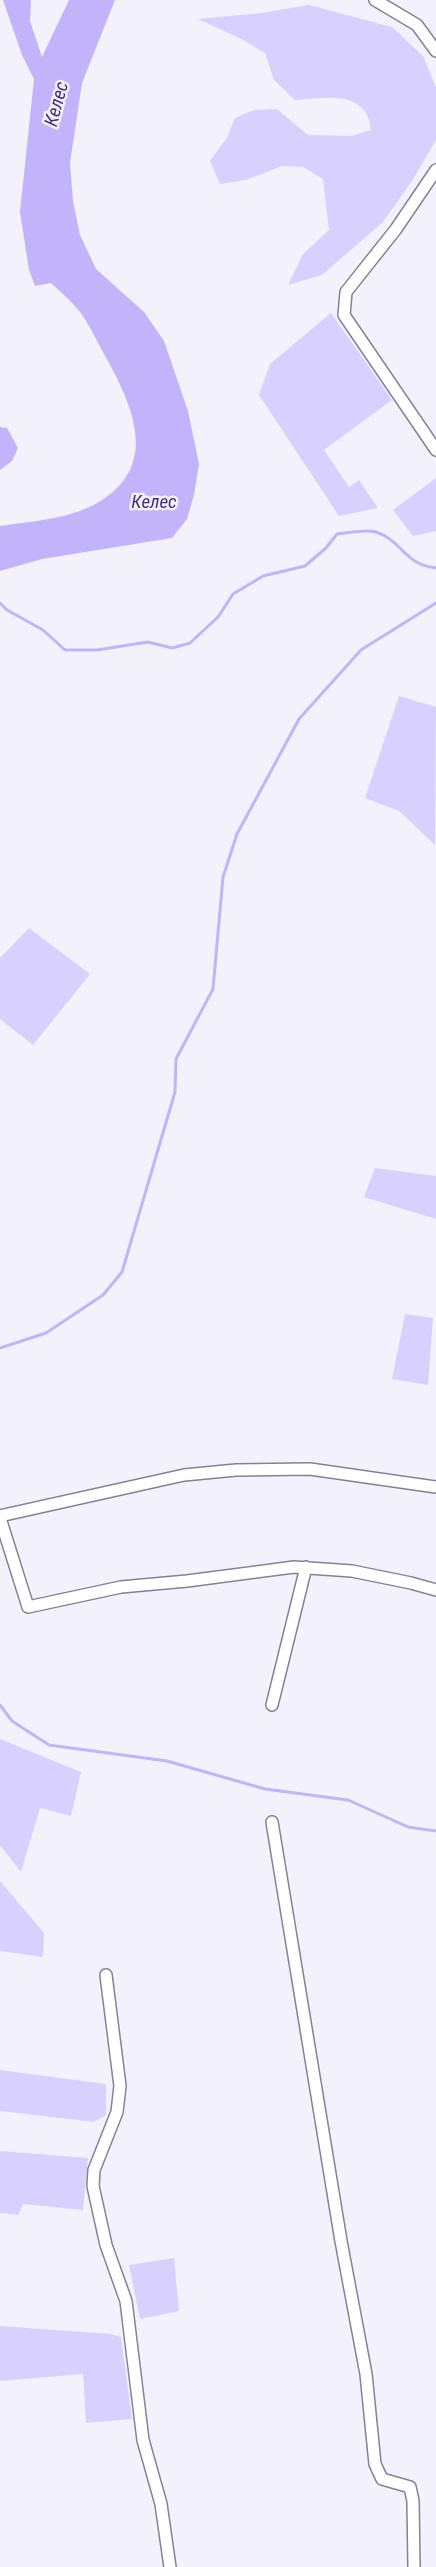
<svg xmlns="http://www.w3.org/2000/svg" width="436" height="2567" viewBox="0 0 436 2567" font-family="'Roboto Condensed',sans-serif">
<rect width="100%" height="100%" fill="#f3f2fc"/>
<path fill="#d8d0ff" d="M 309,5 L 392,27 L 424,57 L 436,88 L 436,140 L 412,181 L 383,222 L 322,275 L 288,285 L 303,254 L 329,230 L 323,179 L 303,167 L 282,166 L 246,180 L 220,184 L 210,161 L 227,138 L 235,118 L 254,110 L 277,109 L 308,135 L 352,136 L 371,130 C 367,89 325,98 295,100 L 274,80 L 265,53 L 241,39 L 198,19 L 261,13 Z
M 331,313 L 392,400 L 324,450 L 349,487 L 359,480 L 378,508 L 339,516 L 259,395 L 270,364 Z
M 436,478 L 436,531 L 413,536 L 393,510 Z
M 399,696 L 436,707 L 435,845 L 399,811 L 365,798 Z
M 29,928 L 90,974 L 33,1045 L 0,1019 L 0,958 Z
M 375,1168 L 436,1176 L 436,1219 L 364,1197 Z
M 405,1314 L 433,1318 L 428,1385 L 392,1379 Z
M 0,1739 L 81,1772 L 71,1816 L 40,1808 L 21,1872 L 0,1845 Z
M 0,1881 L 44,1933 L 43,1957 L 0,1951 Z
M 0,2070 L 106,2084 L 106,2115 L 94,2122 L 0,2111 Z
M 0,2151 L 88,2158 L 83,2210 L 23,2204 L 18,2215 L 0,2213 Z
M 174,2258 L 179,2311 L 140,2319 L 129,2265 Z
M 0,2326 L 111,2334 L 121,2337 L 132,2419 L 86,2423 L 83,2374 L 0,2381 Z"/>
<path fill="#c1b4fa" d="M 3,0 L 31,0 L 30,21 L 42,57 L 69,0 L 115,0 L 82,83 L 70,163 L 73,201 L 80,235 L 96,269 L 144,312 L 164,341 L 188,411 L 199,464 L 194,495 L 187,519 L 172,538 L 42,559 L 0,571 L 0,526 C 34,521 73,519 102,500 C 162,461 129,399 103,352 C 96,339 89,324 80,312 C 72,302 61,292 51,283 L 35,286 L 29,270 L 20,212 L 34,79 L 22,55 Z
M 0,427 L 7,428 L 18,448 L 12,461 L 0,470 Z"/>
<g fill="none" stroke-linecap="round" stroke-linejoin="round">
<path stroke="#c1b4fa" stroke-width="3" d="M 0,603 L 7,610 L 43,630 L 65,650 L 97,650 L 148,642 L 172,648 L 190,643 L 218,617 L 233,594 L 263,576 L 305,566 L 326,548 L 337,534 C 348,533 366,529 376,532 C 403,541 403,564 436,568
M 0,1348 L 46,1333 L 103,1295 L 122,1272 L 175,1092 L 176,1059 L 213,989 L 223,877 L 237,834 L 299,719 L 361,650 L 436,603
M 0,1705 L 12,1721 L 49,1745 L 167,1761 L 265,1789 L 348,1800 L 408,1827 L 436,1831"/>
<defs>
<path id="minor" d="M 375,0 L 417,25 L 436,51
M 436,170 L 396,229 L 346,292 L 344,315 L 436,450
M 0,1516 L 184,1475 L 236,1470 L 310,1469 L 436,1487
M 0,1518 L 28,1607 L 121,1587 L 187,1581 L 294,1567 L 352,1571 L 411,1583 L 436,1590
M 272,1705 L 306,1567
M 272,1822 L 341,2241 L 366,2374 L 375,2464 L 382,2479 L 410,2487 L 413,2501 L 414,2567
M 106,1975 L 120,2086 L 117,2112 L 94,2170 L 93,2186 L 106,2245 L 126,2301 L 143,2440 L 161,2504 L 170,2567"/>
</defs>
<use href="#minor" stroke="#858197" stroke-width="14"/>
<use href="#minor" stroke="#fff" stroke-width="11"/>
</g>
<g text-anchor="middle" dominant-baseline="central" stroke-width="5" stroke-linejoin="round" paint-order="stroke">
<g font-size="19" font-style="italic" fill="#452d7c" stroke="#f3f2fc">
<text transform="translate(56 104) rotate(-75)">Келес</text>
<text x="154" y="501">Келес</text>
</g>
</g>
</svg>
